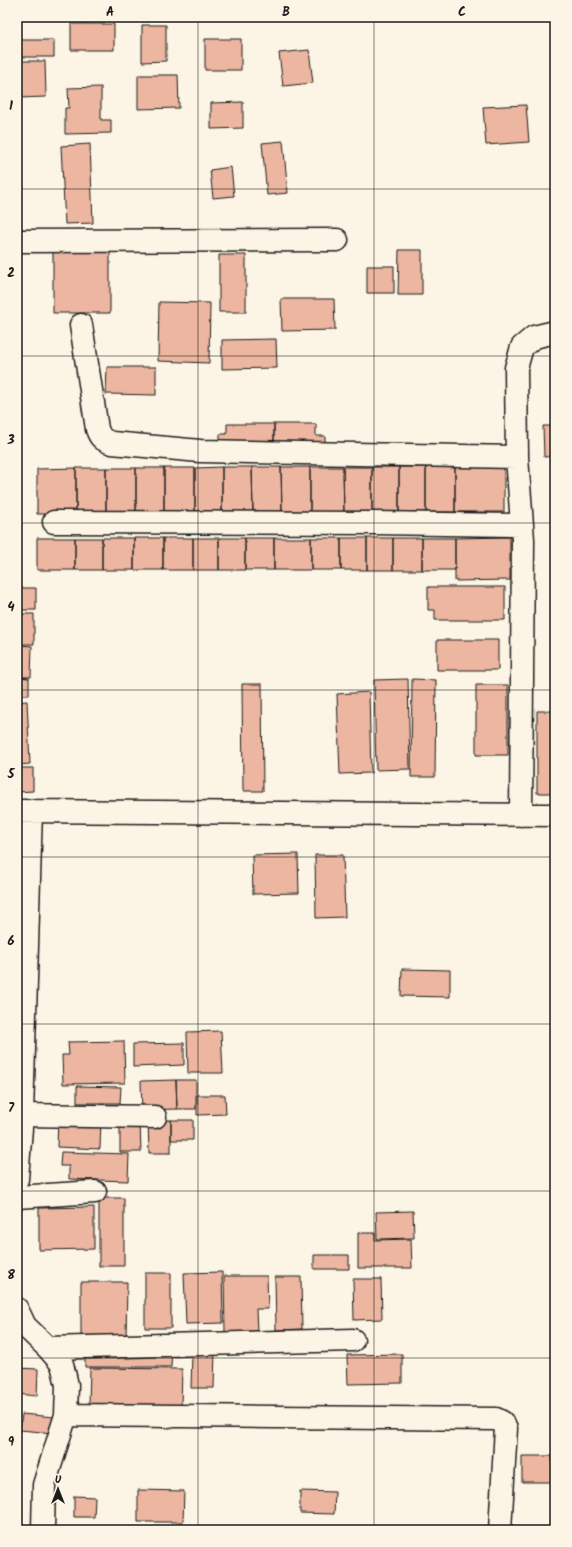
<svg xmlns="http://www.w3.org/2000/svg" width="572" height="1547" viewBox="0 0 572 1547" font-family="Kalam,sans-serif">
<rect width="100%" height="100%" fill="#fcf5e5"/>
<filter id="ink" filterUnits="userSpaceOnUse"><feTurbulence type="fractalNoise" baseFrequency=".025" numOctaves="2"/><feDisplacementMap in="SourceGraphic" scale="8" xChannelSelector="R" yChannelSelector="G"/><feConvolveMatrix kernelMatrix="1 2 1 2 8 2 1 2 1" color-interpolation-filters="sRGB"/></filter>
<g filter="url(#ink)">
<path fill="#ecb6a0" stroke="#1c1c1c" d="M 71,24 L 114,24 L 114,50 L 71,50 Z
M 142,25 L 166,25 L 166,61 L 142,62 Z
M 205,39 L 241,39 L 241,70 L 205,70 Z
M 17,40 L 54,40 L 54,57 L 17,57 Z
M 309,50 L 313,83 L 283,86 L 279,53 Z
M 17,61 L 45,61 L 46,97 L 17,98 Z
M 138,75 L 178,75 L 179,108 L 138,109 Z
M 101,87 L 101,120 L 111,120 L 111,133 L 65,134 L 65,108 L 69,108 L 68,88 Z
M 243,102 L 243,128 L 211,129 L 211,103 Z
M 526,105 L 529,142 L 486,145 L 483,107 Z
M 283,141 L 288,193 L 267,195 L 262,143 Z
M 17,143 L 18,143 L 17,194 Z
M 90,144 L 93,223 L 65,224 L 61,146 Z
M 231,167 L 234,196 L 213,198 L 210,170 Z
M 399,250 L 422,250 L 422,295 L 398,295 Z
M 53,252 L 110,252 L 110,313 L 53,313 Z
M 219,255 L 246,255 L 246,312 L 219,312 Z
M 367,266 L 394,266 L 394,293 L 367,293 Z
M 281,299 L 334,299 L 335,330 L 282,331 Z
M 159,302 L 210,303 L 209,363 L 158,361 Z
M 276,339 L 277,368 L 222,369 L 222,340 Z
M 107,367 L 156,367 L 156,395 L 106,394 Z
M 227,424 L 274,424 L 274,450 L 220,450 L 220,434 L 227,434 Z
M 274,424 L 316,424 L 316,436 L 325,436 L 325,450 L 274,450 Z
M 543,426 L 555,426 L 555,456 L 544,457 Z
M 455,466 L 455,512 L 426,512 L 426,467 Z
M 455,466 L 504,466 L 504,512 L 455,512 Z
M 222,467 L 252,467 L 253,513 L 222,513 Z
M 222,467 L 222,513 L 195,513 L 195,468 Z
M 252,467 L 281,467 L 282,513 L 253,513 Z
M 281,467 L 310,467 L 310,513 L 282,513 Z
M 310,467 L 343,467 L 344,513 L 310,513 Z
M 343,467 L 372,467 L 372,512 L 344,513 Z
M 372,467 L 399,467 L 399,512 L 372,512 Z
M 399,467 L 426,467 L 426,512 L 399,512 Z
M 76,468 L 106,468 L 106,514 L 76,514 Z
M 76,468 L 76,514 L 37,514 L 37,469 Z
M 106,468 L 136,468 L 136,513 L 106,514 Z
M 136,468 L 164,468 L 164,513 L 136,513 Z
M 164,468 L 195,468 L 195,513 L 164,513 Z
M 510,537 L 510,580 L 455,581 L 455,538 Z
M 37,538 L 75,538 L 75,570 L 37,570 Z
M 75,538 L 102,538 L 102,570 L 75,570 Z
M 102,538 L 134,538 L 134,570 L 102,570 Z
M 134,538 L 163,538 L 163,570 L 134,570 Z
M 163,538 L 193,538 L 193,570 L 163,570 Z
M 193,538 L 219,538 L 219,570 L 193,570 Z
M 219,538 L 245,538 L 245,570 L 219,570 Z
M 245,538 L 274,538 L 274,570 L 245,570 Z
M 274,538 L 311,538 L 311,570 L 274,570 Z
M 311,538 L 341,538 L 341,570 L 311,570 Z
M 341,538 L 367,538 L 367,570 L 341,570 Z
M 367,538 L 393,538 L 393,570 L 367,570 Z
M 393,538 L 422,538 L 422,570 L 393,570 Z
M 422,538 L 455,538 L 455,570 L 422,570 Z
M 428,587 L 505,587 L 505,620 L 435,620 L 435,610 L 428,610 Z
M 17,588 L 36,588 L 36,610 L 17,610 Z
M 17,614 L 34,614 L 34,644 L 17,644 Z
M 437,640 L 498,640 L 498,670 L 437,670 Z
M 17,645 L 32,646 L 31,677 L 17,677 Z
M 17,677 L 29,678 L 29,695 L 17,695 Z
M 408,679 L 410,769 L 376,770 L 374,680 Z
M 412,679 L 436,680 L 435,777 L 411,777 Z
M 242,684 L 262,684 L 263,791 L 243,791 Z
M 476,685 L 508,685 L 508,755 L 476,755 Z
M 369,692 L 371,773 L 340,774 L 337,694 Z
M 27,701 L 30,764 L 17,765 L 17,702 Z
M 537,711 L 555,711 L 555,793 L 537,793 Z
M 17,768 L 33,768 L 33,791 L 17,792 Z
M 298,854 L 299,893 L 253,894 L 252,855 Z
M 315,855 L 343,855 L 345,917 L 316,918 Z
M 402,969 L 450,970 L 450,997 L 401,996 Z
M 221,1031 L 223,1073 L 188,1073 L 187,1032 Z
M 124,1041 L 125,1083 L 63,1084 L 62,1055 L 69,1055 L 68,1042 Z
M 184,1043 L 184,1065 L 133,1067 L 133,1044 Z
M 176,1080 L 177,1109 L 142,1110 L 141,1081 Z
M 176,1080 L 196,1080 L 196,1109 L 177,1109 Z
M 77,1086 L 121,1087 L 120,1103 L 77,1103 Z
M 197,1095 L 225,1095 L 226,1114 L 197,1115 Z
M 58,1117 L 101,1119 L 100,1149 L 57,1147 Z
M 148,1120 L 171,1120 L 171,1153 L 149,1153 Z
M 171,1120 L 193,1120 L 193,1140 L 171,1140 Z
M 120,1121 L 140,1121 L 141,1152 L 120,1152 Z
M 61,1152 L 129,1154 L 128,1181 L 69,1179 L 69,1166 L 60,1166 Z
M 99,1198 L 124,1198 L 124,1266 L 99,1266 Z
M 94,1207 L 94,1249 L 39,1250 L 39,1208 Z
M 413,1211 L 414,1238 L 377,1239 L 376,1212 Z
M 358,1233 L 375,1233 L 375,1240 L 411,1239 L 412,1268 L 358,1268 Z
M 314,1255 L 349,1255 L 349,1269 L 314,1269 Z
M 222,1272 L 223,1323 L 186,1324 L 184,1273 Z
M 145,1273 L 171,1273 L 171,1328 L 145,1328 Z
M 224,1276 L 267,1276 L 268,1309 L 256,1309 L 257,1331 L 225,1332 Z
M 275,1277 L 301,1277 L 302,1329 L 276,1330 Z
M 353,1279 L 381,1279 L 382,1319 L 354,1320 Z
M 81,1282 L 127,1282 L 126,1338 L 81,1338 Z
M 85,1348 L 172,1349 L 171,1367 L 85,1367 Z
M 215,1349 L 214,1388 L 191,1388 L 192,1354 Z
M 402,1354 L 402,1383 L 348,1384 L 347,1355 Z
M 17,1368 L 38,1369 L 37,1396 L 17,1394 Z
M 90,1368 L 182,1369 L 181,1406 L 89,1405 Z
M 22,1414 L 54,1417 L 53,1433 L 20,1430 Z
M 522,1456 L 552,1456 L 552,1482 L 522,1482 Z
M 138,1490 L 184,1491 L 183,1522 L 138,1522 Z
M 300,1491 L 335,1492 L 334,1514 L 300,1513 Z
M 74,1496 L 95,1497 L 94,1517 L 74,1517 Z"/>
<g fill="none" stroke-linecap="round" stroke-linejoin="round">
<defs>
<path id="minor" d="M 17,241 L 337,240
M 81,325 L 97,429 C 100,438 103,440 112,443 L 200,451 L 517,457
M 54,522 L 373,523 L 522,525 L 523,540 L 521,815
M 522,525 L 517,457 L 516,368 L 522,347 L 534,337 L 555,332
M 17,811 L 555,815
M 22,1115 L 155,1117
M 17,1179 L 22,1115 L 31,811
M 17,1197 L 95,1192
M 17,1309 L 25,1326 L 48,1348 L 62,1364 L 67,1385 L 66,1415 L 44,1485 L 43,1530
M 48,1348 L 353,1340
M 66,1415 L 496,1419 L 502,1422 L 506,1428 L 500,1530"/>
</defs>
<use href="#minor" stroke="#1c1c1c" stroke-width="25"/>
<use href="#minor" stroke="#fcf5e5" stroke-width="22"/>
</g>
</g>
<path fill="none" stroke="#1c1c1c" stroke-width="1" stroke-opacity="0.55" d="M 198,17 L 198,1530M 374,17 L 374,1530M 17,189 L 555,189M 17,356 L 555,356M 17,523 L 555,523M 17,690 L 555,690M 17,857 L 555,857M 17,1024 L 555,1024M 17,1191 L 555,1191M 17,1358 L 555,1358"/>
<rect width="572" height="1547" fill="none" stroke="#fcf5e5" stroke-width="44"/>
<g transform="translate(58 1489)" stroke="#fcf5e5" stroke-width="3" paint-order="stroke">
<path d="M0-3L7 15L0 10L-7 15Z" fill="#1c1c1c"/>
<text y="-6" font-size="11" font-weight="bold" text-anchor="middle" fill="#1c1c1c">U</text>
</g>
<rect x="22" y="22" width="528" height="1503" fill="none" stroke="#1c1c1c" stroke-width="1.5"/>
<g font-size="13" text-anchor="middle" font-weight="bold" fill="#1c1c1c">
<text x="110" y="16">A</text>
<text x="286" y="16">B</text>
<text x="462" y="16">C</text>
<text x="11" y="110">1</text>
<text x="11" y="277">2</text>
<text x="11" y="444">3</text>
<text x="11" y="611">4</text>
<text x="11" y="778">5</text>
<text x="11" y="945">6</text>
<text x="11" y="1112">7</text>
<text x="11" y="1279">8</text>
<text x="11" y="1446">9</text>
</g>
</svg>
